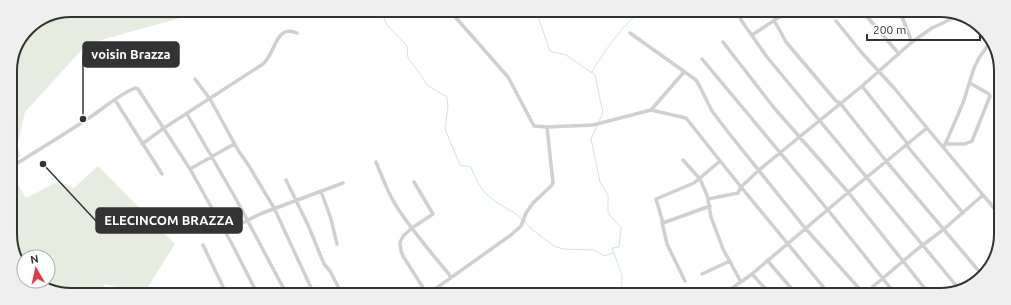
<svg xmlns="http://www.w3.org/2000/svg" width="1011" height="305" viewBox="0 0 1011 305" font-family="Ubuntu,sans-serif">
<rect width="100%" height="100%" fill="#fff"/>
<path fill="#e6ecdf" d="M 71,10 L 209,10 L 87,44 L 25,112 L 17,146 L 21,156 L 11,161 L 10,67 L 28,28 Z
M 98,166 L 175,244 L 144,293 L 138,293 L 105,284 L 98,293 L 56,293 L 35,281 L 48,281 L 48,257 L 24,257 L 24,270 L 11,246 L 11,173 L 26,198 L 59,181 L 74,188 Z"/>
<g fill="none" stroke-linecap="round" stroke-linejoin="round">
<path stroke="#cfe2ee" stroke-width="1" d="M 381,11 L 387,25 L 407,46 L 408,58 L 421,75 L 427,85 L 447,97 L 448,107 L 445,129 L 460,165 L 471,167 C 479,188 486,197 506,208 C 512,212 517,213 521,219
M 536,11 L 550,51 L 566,55 L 595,75 L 603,113 L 599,121
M 591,73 C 603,54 623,22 643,11
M 597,126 L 591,139 L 600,182 L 608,195 L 608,213 L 621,228 L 619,247 L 612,248 L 622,275 L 622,294
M 524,221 L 530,228 L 554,246 L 563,249 L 594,250 L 604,256 L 613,253"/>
<path stroke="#d0d0d0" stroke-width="3.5" d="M 450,11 L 508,77 L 534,126 L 547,127 L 593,125 L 651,110 L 686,118 L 741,187 L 830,295
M 745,12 L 740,17 L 741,20 L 767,57 L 959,289
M 863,12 L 899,54
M 900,12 L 912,42
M 774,20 L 786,42 L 836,101 L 840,103 L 886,161 L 983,276
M 836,21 L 862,53 L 894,88 L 927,128
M 630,33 L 696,80 L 699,85 L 712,111 L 728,132 L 805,228 L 865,295
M 752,35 L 787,12
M 723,42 L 775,109 L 848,192 L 930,295
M 702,59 L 828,210 L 896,295
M 195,79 L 210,99 L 238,150 L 249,166 L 274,208 L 314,294
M 862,86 L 907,143 L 908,147 L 963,213
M 115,100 L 162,174
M 651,110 L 684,72
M 187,114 L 236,199 L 286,293
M 142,144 L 164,128 L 263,64 C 276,53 275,24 297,33
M 945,144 L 965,144 L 972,141 L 990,96 L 989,94 L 970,83
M 944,147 L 963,103 L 974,68 L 979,58 L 990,42
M 683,160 L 700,179 L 707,195 L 711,217 L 723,249 L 741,282
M 376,162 C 382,176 387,191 395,204 C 411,230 432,253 451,277
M 11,167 C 37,151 63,135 89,118 C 104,108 118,95 135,88 L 138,89 L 190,169 L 232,244 L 257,293
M 190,169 L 234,144
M 286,180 L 308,225 L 324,264 L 330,271 L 342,294
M 414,182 L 433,214 L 412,228 L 404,235 L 400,242 L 401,251 L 403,256 L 427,294
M 321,191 L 331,219 L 337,244
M 983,195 L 999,214
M 708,199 L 738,193 L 741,187 L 759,170 L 862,86 L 912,42 L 932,28 L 960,15
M 710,206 L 663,223 L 656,199 L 694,183 L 720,161
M 662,222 L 667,244 L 685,281
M 225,232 L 260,214 L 343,183
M 203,245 L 226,293
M 767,260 L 797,295
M 702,274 L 730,261
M 428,294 L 511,235 L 521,226 L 526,213 L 533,203 L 551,186 L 553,183 L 547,127
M 724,294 L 752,274
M 771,295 L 752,274 L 845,195 L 927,128 L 983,195 L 944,229 L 915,251 L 863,295"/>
</g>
<path d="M0 0H1011V305H0ZM71 17H940A54 54 0 0 1 994 71V234A54 54 0 0 1 940 288H71A54 54 0 0 1 17 234V71A54 54 0 0 1 71 17Z" fill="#efefef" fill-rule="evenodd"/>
<path fill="none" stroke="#333" stroke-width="2" d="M71 17H940A54 54 0 0 1 994 71V234A54 54 0 0 1 940 288H71A54 54 0 0 1 17 234V71A54 54 0 0 1 71 17Z"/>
<path fill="none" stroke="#333" stroke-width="1.5" d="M83 119L83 55M43 164L96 221"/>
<g fill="#333" stroke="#fff" stroke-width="1.5">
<circle cx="83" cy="119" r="4"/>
<circle cx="43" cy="164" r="4"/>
</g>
<g fill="#333" stroke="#333" stroke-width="1.5">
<rect x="83" y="42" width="96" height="25" rx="4"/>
<rect x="96" y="208" width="146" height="25" rx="4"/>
</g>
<g font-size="13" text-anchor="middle" font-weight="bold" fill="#fff">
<text x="131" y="59">voisin Brazza</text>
<text x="169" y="225">ELECINCOM BRAZZA</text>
</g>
<g transform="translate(36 269) rotate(351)"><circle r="19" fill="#ffffff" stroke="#adadad"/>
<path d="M0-3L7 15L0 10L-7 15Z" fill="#e63946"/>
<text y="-6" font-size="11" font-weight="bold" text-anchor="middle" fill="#333333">N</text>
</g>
<path d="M867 34v6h113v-6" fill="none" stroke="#333333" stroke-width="2"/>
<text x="873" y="34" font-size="12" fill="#333333" stroke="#ffffff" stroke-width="3" paint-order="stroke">200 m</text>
</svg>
